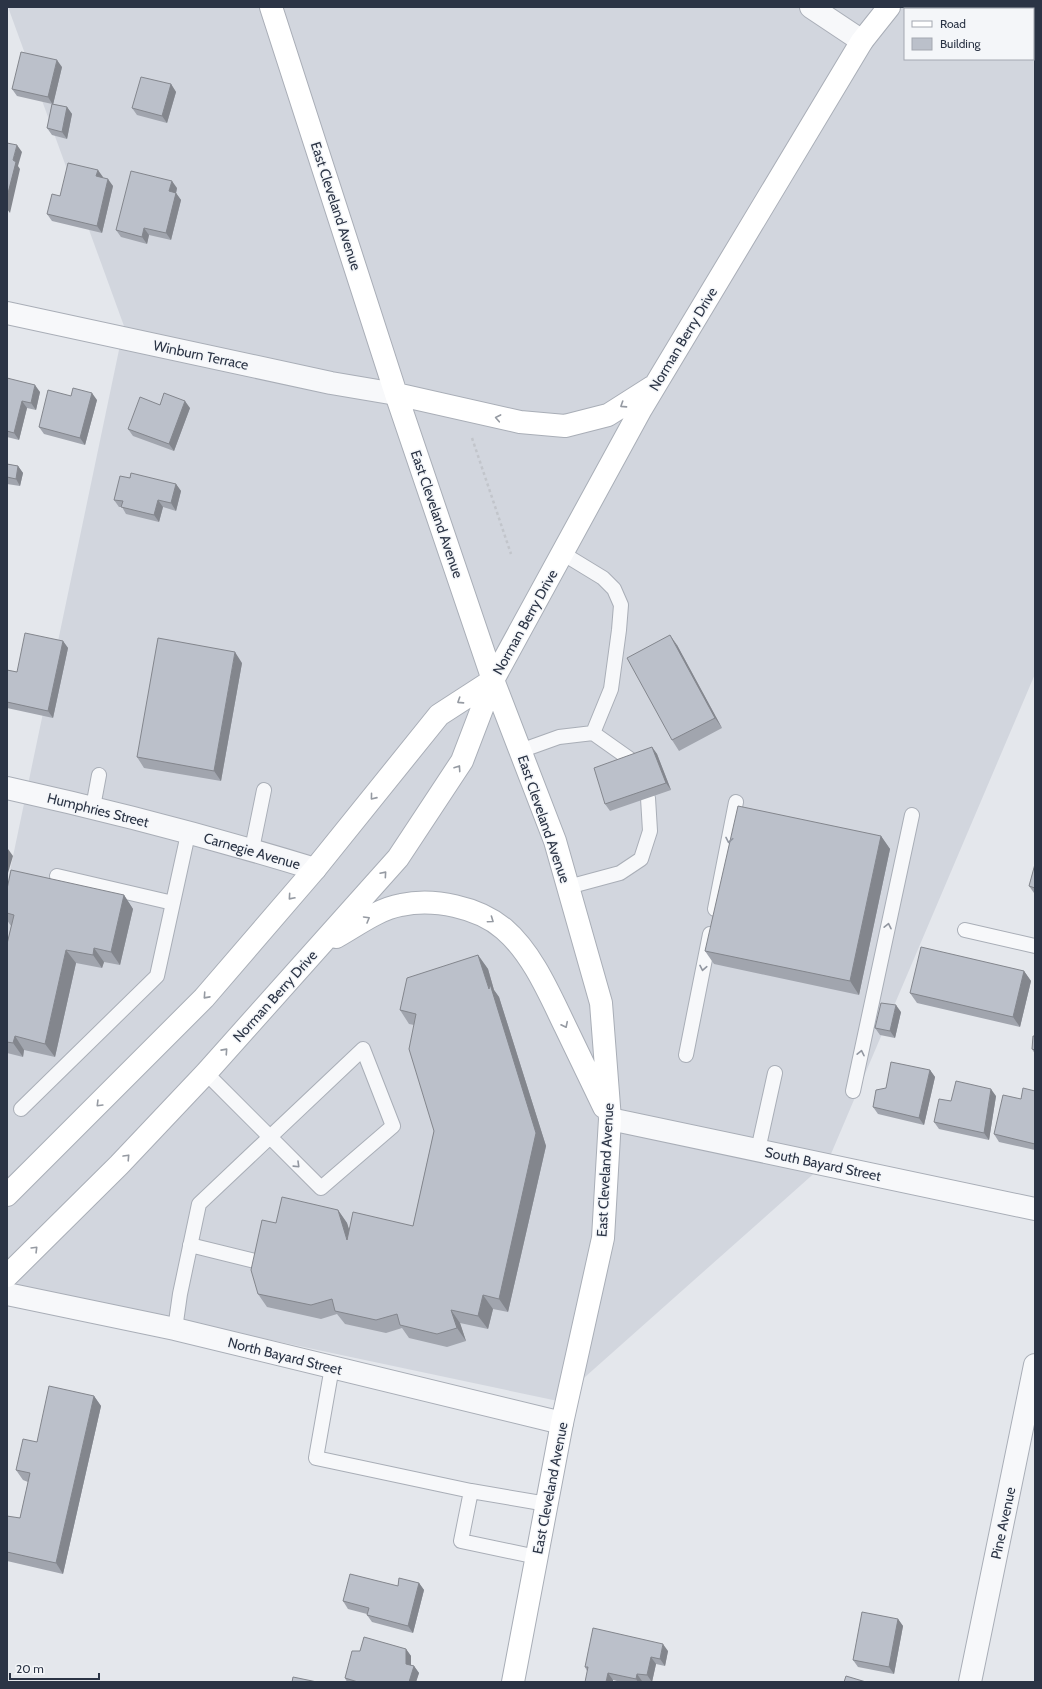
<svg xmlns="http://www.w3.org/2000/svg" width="1042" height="1689" viewBox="0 0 1042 1689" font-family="Cabin,sans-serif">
<rect width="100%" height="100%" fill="#e4e7ec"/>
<path fill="#d2d6de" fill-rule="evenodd" d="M 8,7 L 1035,7 L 1035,674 L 828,1161 L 558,1401 L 7,1284 L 7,885 L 124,326 ZM 905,9 L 1033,9 L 1033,59 L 905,59 Z"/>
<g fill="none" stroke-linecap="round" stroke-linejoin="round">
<defs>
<path id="lane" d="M 562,553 L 603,578 L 614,589 L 621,605 L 619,630 L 611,689 L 593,733
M 520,751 L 559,737 L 593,733 L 634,762
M 93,807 L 99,775
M 252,849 L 264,790
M 57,876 L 173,903
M 568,887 L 620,873 L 641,859 L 650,831 L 648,798
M 715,909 L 736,802
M 965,930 L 1035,946
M 686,1055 L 710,934
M 853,1091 L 912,815
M 21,1109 L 157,976 L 188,834
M 758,1150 L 775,1073
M 190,1245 L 259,1262
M 175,1329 L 180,1294 L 199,1204 L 363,1049 L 393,1126 L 321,1188 L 206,1073
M 332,1367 L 316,1458 L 471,1491
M 537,1557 L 461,1541 L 471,1491 L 547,1504"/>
<path id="street" d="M 811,7 L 862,41
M 7,313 L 331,383 L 396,394
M 7,788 C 111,811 214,838 315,869
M 610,1119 L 1035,1209
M 7,1294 L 175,1329 L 562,1423
M 970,1682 L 1035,1365"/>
<path id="secondary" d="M 271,7 L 396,394 L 493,680 L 555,841 L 601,1003 L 610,1119 L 603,1238 L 562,1423 L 513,1682
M 396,394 L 520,422 L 565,426 L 608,415 L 652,387
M 336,937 C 356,926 378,909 401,905 C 434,898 478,907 504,929 C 532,953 549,993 565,1026 C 578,1053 591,1080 604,1107
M 7,1195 L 204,998 L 315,869 L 439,715 L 493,680
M 7,1276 L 119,1165 L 206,1073 L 398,858 L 462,761 L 493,680 L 641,409 L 862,41 L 889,7"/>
</defs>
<use href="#lane" stroke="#a9aeb7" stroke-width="16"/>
<use href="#street" stroke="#a9aeb7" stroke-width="24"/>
<use href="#secondary" stroke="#a9aeb7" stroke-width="24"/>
<path stroke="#c2c5cb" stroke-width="2.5" stroke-dasharray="3 3" stroke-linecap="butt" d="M 472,438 L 511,554"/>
<use href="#lane" stroke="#f7f8fa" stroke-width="14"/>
<use href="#street" stroke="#f7f8fa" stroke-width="22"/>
<use href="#secondary" stroke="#fff" stroke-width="22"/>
</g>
<path fill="#a1a5ae" d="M 62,67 L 53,104 L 67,107 L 72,114 L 67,139 L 52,135 L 47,128 L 52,104 L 17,96 L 12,89 Z
M 171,84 L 176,92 L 167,123 L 137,115 L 132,108 Z
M 103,177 L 102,178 L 113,186 L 102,233 L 52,221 L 47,214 L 60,196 Z
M 177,188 L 176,193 L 181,200 L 171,240 L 149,235 L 147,244 L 121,237 L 116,230 Z
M 7,378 L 40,392 L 36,410 L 27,408 L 19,440 L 7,437 Z
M 71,396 L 97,400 L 85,445 L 44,434 L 39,427 Z
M 160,405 L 190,408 L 174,451 L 133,436 L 128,429 Z
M 7,464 L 18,466 L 23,473 L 20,486 L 7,484 Z
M 130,478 L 176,484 L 181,491 L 176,511 L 163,507 L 159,522 L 126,514 L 122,507 L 119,507 L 114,500 Z
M 63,641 L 68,648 L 53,718 L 7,708 L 7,670 L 17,672 Z
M 677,645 L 722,728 L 679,751 L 672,740 Z
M 242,663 L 221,781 L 144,768 L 137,757 Z
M 652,747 L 657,754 L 671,790 L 610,811 L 605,804 Z
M 881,836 L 890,849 L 859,995 L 714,964 L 705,951 Z
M 1035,864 L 1035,893 L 1034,893 L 1029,886 Z
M 7,889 L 124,895 L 133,909 L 120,965 L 104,962 L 102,968 L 76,963 L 55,1057 L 24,1050 L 23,1057 L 7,1053 L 7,944 L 11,926 L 7,920 Z
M 478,955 L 488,969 L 494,990 L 499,997 L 546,1146 L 508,1312 L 493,1309 L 488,1329 L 460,1323 L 466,1341 L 447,1347 L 409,1338 L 402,1328 L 386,1333 L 345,1324 L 337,1314 L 321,1319 L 267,1307 L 258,1294 L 276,1223 L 338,1210 L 347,1223 L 349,1231 L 413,1226 L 434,1131 L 414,1025 L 409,1024 L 400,1010 Z
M 1024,971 L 1031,981 L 1020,1027 L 917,1003 L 910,993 Z
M 901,1012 L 895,1038 L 880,1035 L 875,1028 Z
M 1035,1036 L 1035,1054 L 1032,1049 Z
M 930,1070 L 935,1077 L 924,1125 L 878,1114 L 873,1107 L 886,1088 Z
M 1035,1091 L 1035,1150 L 999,1142 L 994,1134 L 1021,1099 Z
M 996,1096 L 989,1140 L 939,1129 L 934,1122 L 951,1101 Z
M 94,1396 L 101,1406 L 63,1574 L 7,1561 L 7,1552 L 20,1518 L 28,1482 L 23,1480 L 16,1470 L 37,1442 Z
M 419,1583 L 424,1590 L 413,1633 L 372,1622 L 367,1615 L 367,1614 L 348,1609 L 343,1601 L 398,1586 Z
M 898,1619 L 903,1626 L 894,1674 L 858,1667 L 853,1660 Z
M 406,1649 L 411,1656 L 411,1665 L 414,1666 L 419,1673 L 416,1682 L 347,1682 L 345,1678 L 360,1651 Z
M 668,1651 L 665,1666 L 656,1664 L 652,1682 L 642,1681 L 642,1682 L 621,1682 L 613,1680 L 587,1671 L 585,1667 Z"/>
<path fill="#83868d" d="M 57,60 L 62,67 L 53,105 L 48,97 Z
M 171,84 L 176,92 L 167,123 L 162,116 Z
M 67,107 L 72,114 L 67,139 L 62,132 Z
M 17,145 L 22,152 L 18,166 L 20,169 L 10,213 L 7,209 L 7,197 L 13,160 Z
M 98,170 L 103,177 L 101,184 L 96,176 Z
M 108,179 L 113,186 L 102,233 L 97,226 Z
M 172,181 L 177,188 L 176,193 L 181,200 L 171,240 L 166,233 L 169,191 Z
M 144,228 L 149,235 L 147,244 L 142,237 Z
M 35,385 L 40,392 L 36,410 L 31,403 Z
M 92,393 L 97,400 L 85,445 L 80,438 Z
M 22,401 L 27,408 L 19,440 L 14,433 Z
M 185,401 L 190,408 L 174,451 L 169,444 Z
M 18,466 L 23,473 L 20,486 L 16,479 Z
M 176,484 L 181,491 L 176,511 L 171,503 Z
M 158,500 L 163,507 L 159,522 L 154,515 Z
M 670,635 L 677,645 L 722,728 L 715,718 Z
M 63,641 L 68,648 L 53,718 L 48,711 Z
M 235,652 L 242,663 L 221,781 L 214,771 Z
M 652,747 L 657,754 L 671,790 L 666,783 Z
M 881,836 L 890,849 L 859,995 L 850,981 Z
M 8,849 L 13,856 L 8,873 L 7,871 L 7,851 Z
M 124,895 L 133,909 L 120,965 L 111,952 Z
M 94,948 L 104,962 L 102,968 L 93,955 Z
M 66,950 L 76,963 L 55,1057 L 45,1044 Z
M 478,955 L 488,969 L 494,990 L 499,997 L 546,1146 L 508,1312 L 499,1299 L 489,989 Z
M 1024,971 L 1031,981 L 1020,1027 L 1013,1017 Z
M 896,1005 L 901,1012 L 895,1038 L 890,1031 Z
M 15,1036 L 24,1050 L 23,1057 L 13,1043 Z
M 930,1070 L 935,1077 L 924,1125 L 919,1118 Z
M 991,1089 L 996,1096 L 989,1140 L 984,1133 Z
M 338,1210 L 347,1223 L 357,1253 L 347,1240 Z
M 483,1295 L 493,1309 L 488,1329 L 478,1316 Z
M 451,1310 L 460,1323 L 466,1341 L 457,1328 Z
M 94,1396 L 101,1406 L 63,1574 L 56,1563 Z
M 419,1583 L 424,1590 L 413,1633 L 408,1626 Z
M 898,1619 L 903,1626 L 894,1674 L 889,1667 Z
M 663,1644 L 668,1651 L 665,1666 L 660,1659 Z
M 406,1649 L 411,1656 L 411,1671 L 406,1664 Z
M 651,1657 L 656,1664 L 652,1682 L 647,1675 Z
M 414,1666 L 419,1673 L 416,1682 L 409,1682 Z
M 608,1673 L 613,1680 L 613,1682 L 606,1682 Z
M 637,1674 L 642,1681 L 642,1682 L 638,1682 L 636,1679 Z"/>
<path fill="#bbc0ca" stroke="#83868d" d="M 21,52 L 57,60 L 48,97 L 12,89 Z
M 141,77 L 171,84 L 162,116 L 132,108 Z
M 52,104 L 67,107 L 62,132 L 47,128 Z
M 7,143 L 17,145 L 13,160 L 16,162 L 7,197 Z
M 68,163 L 98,170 L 96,176 L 108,179 L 97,226 L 47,214 L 52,194 L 60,196 Z
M 131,171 L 172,181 L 169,191 L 176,193 L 166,233 L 144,228 L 142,237 L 116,230 Z
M 7,378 L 35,385 L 31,403 L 22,401 L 14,433 L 7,431 Z
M 73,388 L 92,393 L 80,438 L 39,427 L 48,390 L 71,396 Z
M 164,393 L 185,401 L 169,444 L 128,429 L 140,397 L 160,405 Z
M 7,464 L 18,466 L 16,479 L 7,477 Z
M 131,473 L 176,484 L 171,503 L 158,500 L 154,515 L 121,507 L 123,501 L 114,500 L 120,476 L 130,478 Z
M 25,633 L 63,641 L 48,711 L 7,702 L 7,670 L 17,672 Z
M 670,635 L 715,718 L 672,740 L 627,658 Z
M 158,638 L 235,652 L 214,771 L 137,757 Z
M 652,747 L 666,783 L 605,804 L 594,768 Z
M 738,806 L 881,836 L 850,981 L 705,951 Z
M 1035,864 L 1035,888 L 1029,886 Z
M 11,870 L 124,895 L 111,952 L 94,948 L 93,955 L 66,950 L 45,1044 L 15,1036 L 13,1043 L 7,1042 L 7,944 L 14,915 L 7,913 L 7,889 Z
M 921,947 L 1024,971 L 1013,1017 L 910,993 Z
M 478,955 L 489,989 L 490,984 L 536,1133 L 499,1299 L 483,1295 L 478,1316 L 451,1310 L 457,1328 L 437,1334 L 400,1325 L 397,1314 L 376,1320 L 335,1311 L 332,1299 L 311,1305 L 258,1294 L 251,1270 L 262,1220 L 276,1223 L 282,1197 L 338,1210 L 347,1240 L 353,1212 L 413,1226 L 434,1131 L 409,1049 L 416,1014 L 400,1010 L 407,978 Z
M 881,1003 L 896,1005 L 890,1031 L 875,1028 Z
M 1033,1036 L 1035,1036 L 1035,1050 L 1032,1049 Z
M 891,1062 L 930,1070 L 919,1118 L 873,1107 L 876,1090 L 886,1088 Z
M 956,1081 L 991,1089 L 984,1133 L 934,1122 L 939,1099 L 951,1101 Z
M 1023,1088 L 1035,1091 L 1035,1144 L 994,1134 L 1003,1095 L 1021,1099 Z
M 49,1386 L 94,1396 L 56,1563 L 7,1552 L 7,1516 L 20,1518 L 30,1473 L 16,1470 L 23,1439 L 37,1442 Z
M 350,1574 L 398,1586 L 399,1578 L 419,1583 L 408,1626 L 367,1615 L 369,1608 L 343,1601 Z
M 862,1612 L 898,1619 L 889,1667 L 853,1660 Z
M 593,1628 L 663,1644 L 660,1659 L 651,1657 L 647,1675 L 637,1674 L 636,1679 L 608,1673 L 606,1682 L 585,1682 L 588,1667 L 585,1667 Z
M 364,1637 L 406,1649 L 406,1664 L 414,1666 L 409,1682 L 358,1682 L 345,1678 L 352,1651 L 360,1651 Z
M 846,1676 L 866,1682 L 844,1682 Z
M 293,1677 L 317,1682 L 292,1682 Z"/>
<defs><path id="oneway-chevron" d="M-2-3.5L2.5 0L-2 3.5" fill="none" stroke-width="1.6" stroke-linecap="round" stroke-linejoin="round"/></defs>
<g stroke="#959aa2">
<use href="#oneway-chevron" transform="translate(623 405) rotate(147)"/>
<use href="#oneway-chevron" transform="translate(498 418) rotate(-169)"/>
<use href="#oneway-chevron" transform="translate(460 701) rotate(147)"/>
<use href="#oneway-chevron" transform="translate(458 768) rotate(-56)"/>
<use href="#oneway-chevron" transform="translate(373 797) rotate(129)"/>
<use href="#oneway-chevron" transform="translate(384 874) rotate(-49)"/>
<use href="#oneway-chevron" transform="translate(291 897) rotate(131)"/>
<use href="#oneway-chevron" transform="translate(367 919) rotate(-30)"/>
<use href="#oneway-chevron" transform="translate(491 920) rotate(35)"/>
<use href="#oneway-chevron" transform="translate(206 996) rotate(132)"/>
<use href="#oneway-chevron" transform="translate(565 1025) rotate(64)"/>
<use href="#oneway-chevron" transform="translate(225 1051) rotate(-48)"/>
<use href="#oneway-chevron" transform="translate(99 1104) rotate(135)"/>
<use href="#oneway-chevron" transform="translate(127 1157) rotate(-47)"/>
<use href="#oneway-chevron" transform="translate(35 1249) rotate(-45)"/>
</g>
<g stroke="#9196a0">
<use href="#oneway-chevron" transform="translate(729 840) rotate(101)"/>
<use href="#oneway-chevron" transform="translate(888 926) rotate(-78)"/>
<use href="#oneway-chevron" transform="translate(703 968) rotate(101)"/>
<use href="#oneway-chevron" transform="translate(861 1053) rotate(-78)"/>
<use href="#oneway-chevron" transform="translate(297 1165) rotate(44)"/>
</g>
<g text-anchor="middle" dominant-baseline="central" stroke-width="3" stroke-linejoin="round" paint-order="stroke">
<g font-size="14" fill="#2b3445" stroke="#f4f6f9">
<text transform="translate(336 206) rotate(72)">East Cleveland Avenue</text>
<text transform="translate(683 339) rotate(-59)">Norman Berry Drive</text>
<text transform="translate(201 355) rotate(12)">Winburn Terrace</text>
<text transform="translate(437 514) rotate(71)">East Cleveland Avenue</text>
<text transform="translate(525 622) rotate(-61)">Norman Berry Drive</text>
<text transform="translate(98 810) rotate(14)">Humphries Street</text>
<text transform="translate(544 819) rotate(71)">East Cleveland Avenue</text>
<text transform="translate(252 851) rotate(16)">Carnegie Avenue</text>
<text transform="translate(275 996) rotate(-48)">Norman Berry Drive</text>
<text transform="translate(823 1164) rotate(12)">South Bayard Street</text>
<text transform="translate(605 1170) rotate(-87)">East Cleveland Avenue</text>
<text transform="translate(285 1356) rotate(14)">North Bayard Street</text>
<text transform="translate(550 1488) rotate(-79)">East Cleveland Avenue</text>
<text transform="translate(1003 1523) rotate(-78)">Pine Avenue</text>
</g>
</g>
<rect width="1042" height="1689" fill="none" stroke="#2b3445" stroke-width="16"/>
<rect x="904" y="8" width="130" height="52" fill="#f4f6f9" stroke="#a4a8b1"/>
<rect x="912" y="21" width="20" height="6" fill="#ffffff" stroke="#a4a8b1"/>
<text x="940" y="28" font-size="12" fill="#2b3445">Road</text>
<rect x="912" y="38" width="20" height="12" fill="#bbc0ca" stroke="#a4a8b1"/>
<text x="940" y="48" font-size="12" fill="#2b3445">Building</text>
<path d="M10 1673v6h89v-6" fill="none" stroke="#2b3445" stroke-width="2"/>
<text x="16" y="1673" font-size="12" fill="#2b3445" stroke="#f4f6f9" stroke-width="3" paint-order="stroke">20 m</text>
</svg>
